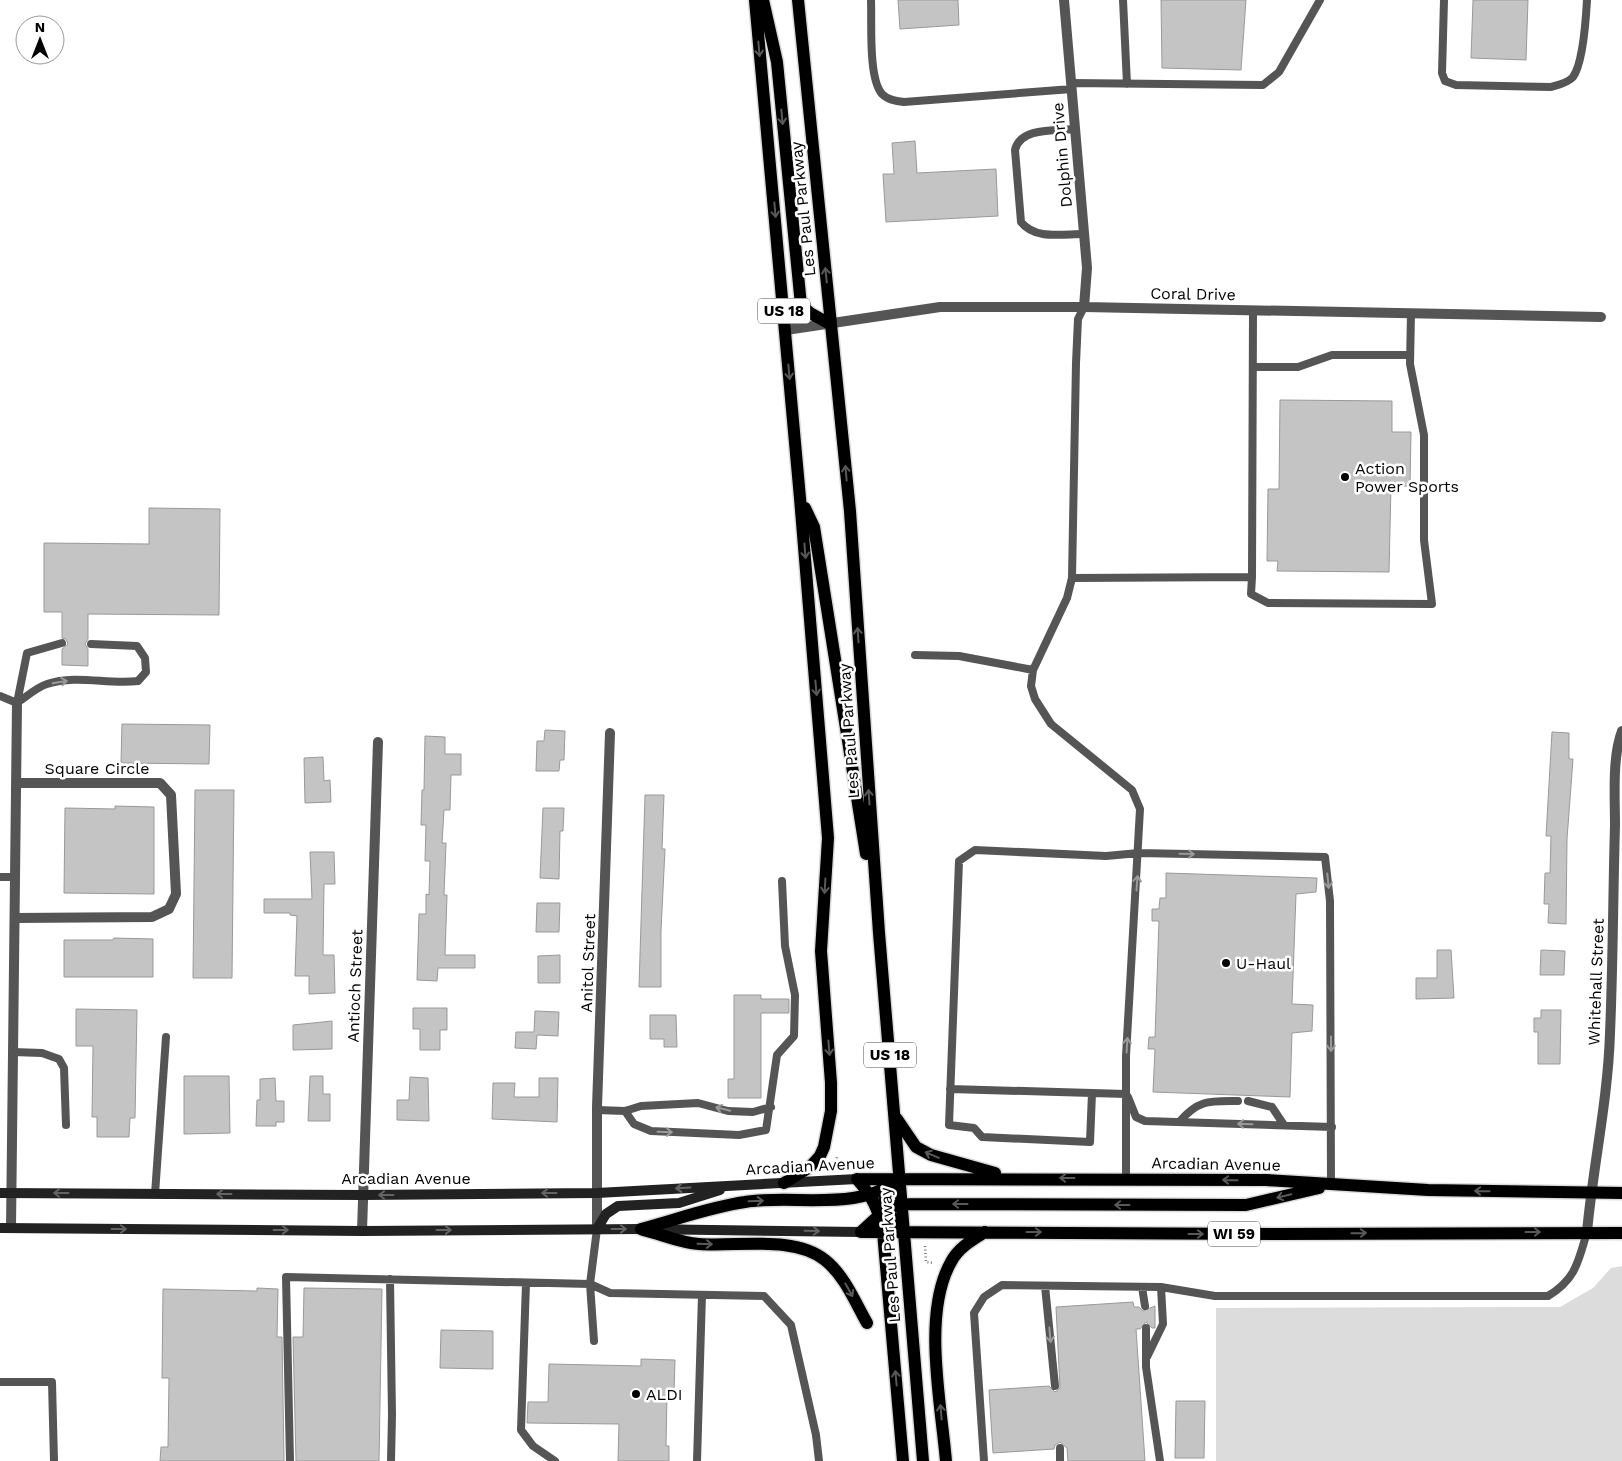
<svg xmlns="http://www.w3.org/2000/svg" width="1622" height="1461" viewBox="0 0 1622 1461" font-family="'Work Sans',sans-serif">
<rect width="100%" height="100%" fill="#fff"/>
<path fill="#dcdcdc" d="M 1622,1266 L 1622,1461 L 1216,1461 L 1216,1308 L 1560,1307 L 1593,1288 L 1611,1268 Z"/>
<path fill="#c4c4c4" stroke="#999" d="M 898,0 L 958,0 L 959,25 L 900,29 Z
M 1161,0 L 1246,0 L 1241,70 L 1162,68 Z
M 1473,0 L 1528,0 L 1526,60 L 1471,58 Z
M 915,141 L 917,173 L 996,169 L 998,216 L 886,222 L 883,174 L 894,174 L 892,143 Z
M 1280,400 L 1392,401 L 1392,432 L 1411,432 L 1410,486 L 1391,486 L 1389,572 L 1277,571 L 1278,561 L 1267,561 L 1268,489 L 1279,489 Z
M 149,508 L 220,509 L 219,615 L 88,614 L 88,639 L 85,644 L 88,649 L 88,666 L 62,665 L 62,649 L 68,644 L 66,639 L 62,638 L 62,612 L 44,612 L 44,543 L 149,544 Z
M 122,724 L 210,725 L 209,764 L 121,763 Z
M 545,730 L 565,731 L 564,760 L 560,760 L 559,771 L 536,771 L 537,741 L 544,741 Z
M 1552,732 L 1569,733 L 1569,759 L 1573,759 L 1567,839 L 1566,924 L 1548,923 L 1549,904 L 1544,904 L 1545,873 L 1550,873 L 1551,836 L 1546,836 Z
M 425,736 L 445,737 L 445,754 L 461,754 L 461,775 L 451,775 L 450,810 L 444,810 L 442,843 L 446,843 L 444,895 L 447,895 L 445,955 L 475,955 L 475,968 L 438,968 L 437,981 L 417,980 L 419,914 L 426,914 L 426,894 L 429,895 L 430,861 L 425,861 L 426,825 L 421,825 L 422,790 L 424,790 Z
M 323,757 L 324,781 L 330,780 L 331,802 L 305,803 L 304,758 Z
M 195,790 L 234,790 L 232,978 L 193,978 Z
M 645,795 L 664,795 L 662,849 L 665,849 L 661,931 L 661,987 L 639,987 Z
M 115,806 L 154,807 L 154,894 L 64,893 L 65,808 L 115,809 Z
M 543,808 L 564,808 L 563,831 L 560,831 L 559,879 L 540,878 Z
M 310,852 L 334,852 L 335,884 L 324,884 L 323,955 L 334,955 L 335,993 L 309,994 L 309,976 L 295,976 L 297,916 L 290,915 L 290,913 L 264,913 L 264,899 L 312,899 Z
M 1166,873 L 1317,878 L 1316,892 L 1296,894 L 1292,1004 L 1313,1005 L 1312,1031 L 1292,1033 L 1290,1097 L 1153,1092 L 1155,1049 L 1148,1049 L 1149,1037 L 1155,1037 L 1159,921 L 1152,921 L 1152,909 L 1159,909 L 1160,898 L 1166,898 Z
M 537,903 L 560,903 L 559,932 L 536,932 Z
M 114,938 L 153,939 L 153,977 L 64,977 L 64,940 L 113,940 Z
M 1437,950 L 1451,950 L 1454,998 L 1416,999 L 1416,978 L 1437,978 Z
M 1541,950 L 1565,951 L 1564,975 L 1540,975 Z
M 560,955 L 560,983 L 538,983 L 538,956 Z
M 734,995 L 761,995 L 761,999 L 789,999 L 789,1013 L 761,1013 L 761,1098 L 728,1098 L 728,1079 L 734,1079 Z
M 413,1008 L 447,1008 L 447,1030 L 440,1030 L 440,1050 L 420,1050 L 420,1029 L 413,1029 Z
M 76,1009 L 137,1010 L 135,1118 L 130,1118 L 129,1137 L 97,1137 L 97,1117 L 92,1117 L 93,1046 L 76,1046 Z
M 1541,1010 L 1561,1010 L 1560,1064 L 1538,1064 L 1538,1032 L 1534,1032 L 1534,1018 L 1541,1018 Z
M 535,1011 L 559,1012 L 558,1036 L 537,1035 L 536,1049 L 515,1048 L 516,1032 L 534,1032 Z
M 650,1015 L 676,1015 L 677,1047 L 664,1047 L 664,1039 L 650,1039 Z
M 332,1021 L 332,1049 L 293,1050 L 293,1025 Z
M 184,1076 L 229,1076 L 230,1133 L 184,1134 Z
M 310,1076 L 323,1076 L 323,1094 L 330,1094 L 330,1121 L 308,1121 Z
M 410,1077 L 428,1078 L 429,1121 L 397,1120 L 397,1100 L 409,1100 Z
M 275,1078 L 276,1101 L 284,1101 L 284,1122 L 276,1122 L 276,1126 L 256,1126 L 257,1100 L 260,1100 L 260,1079 Z
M 539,1078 L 558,1078 L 557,1122 L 492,1119 L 493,1083 L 515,1083 L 514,1097 L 539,1097 Z
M 257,1288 L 278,1289 L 277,1337 L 282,1337 L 284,1461 L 160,1461 L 161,1447 L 168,1447 L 169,1378 L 162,1378 L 163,1289 L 257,1291 Z
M 304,1288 L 382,1289 L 379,1461 L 296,1461 L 293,1337 L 303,1337 Z
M 1133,1302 L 1134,1307 L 1139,1307 L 1143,1311 L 1155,1306 L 1155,1328 L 1152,1328 L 1146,1322 L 1140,1329 L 1136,1329 L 1145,1461 L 1068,1461 L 1067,1448 L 1060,1442 L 1055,1445 L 1054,1449 L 993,1453 L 989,1390 L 1049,1386 L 1055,1392 L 1060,1388 L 1056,1307 Z
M 441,1330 L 493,1331 L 493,1369 L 440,1368 Z
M 641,1359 L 675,1360 L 674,1393 L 667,1393 L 666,1446 L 669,1446 L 669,1461 L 618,1461 L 619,1424 L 527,1423 L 528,1402 L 548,1402 L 549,1364 L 641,1366 Z
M 1176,1401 L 1205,1401 L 1204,1458 L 1175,1458 Z"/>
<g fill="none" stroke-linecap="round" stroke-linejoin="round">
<defs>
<path id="primary" d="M 755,0 L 800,498 L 828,838 L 821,951 L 831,1083 L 831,1111 L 824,1147 L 820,1156 L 810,1167 L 784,1183
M 763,0 L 777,62 L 801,305 L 810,313 L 830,324
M 798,0 L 850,511 L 879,933 L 923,1461
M 805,508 L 814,527 L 866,854
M 897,1119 L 916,1147 L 931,1155 L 995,1173
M 857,1179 L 1266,1180 L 1428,1190 L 1622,1193
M 857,1179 C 872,1196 879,1210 883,1232 L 903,1461
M 883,1202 L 893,1220 L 905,1231
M 641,1229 C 675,1220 710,1207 745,1202 C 793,1194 861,1213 900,1178
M 643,1230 C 661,1234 680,1243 699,1244 C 737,1247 794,1235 825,1260 C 845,1276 855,1302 867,1323
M 861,1232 L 1276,1234 L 1622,1233
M 861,1232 L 886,1209 L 902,1204 L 1246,1205 L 1319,1188
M 946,1461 C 941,1403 922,1313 951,1262 C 958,1248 972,1240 985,1232"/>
</defs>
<use href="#primary" stroke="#dbdbdb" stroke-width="15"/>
<path stroke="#777" stroke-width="2.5" stroke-dasharray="1 2.5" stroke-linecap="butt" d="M 835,1165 L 837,1157
M 925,1246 L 926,1262 L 934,1263"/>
<path stroke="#555" stroke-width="8" d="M 871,0 C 872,22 868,78 882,94 C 888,100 896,101 904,102 L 1072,89
M 1123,0 L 1127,84
M 1444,0 L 1442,73 L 1445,81 L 1456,85 L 1551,87 C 1558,85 1568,83 1573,77 C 1583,63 1586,18 1587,0
M 1071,83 L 1263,85 L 1279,72 L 1320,0
M 1075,129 C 1056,131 1020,127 1015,150 L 1021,222 C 1035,240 1062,234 1084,234
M 1084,307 L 1078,319 L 1076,363 L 1072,578 L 1067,598 L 1033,670 L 1031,686 L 1035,699 L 1051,724 L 1132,790 L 1140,809 L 1126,1056 L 1126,1178
M 1253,367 L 1298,367 L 1332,355 L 1410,355
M 1252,577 L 1251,594 L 1268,603 L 1432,604 L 1424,540 L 1424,435 L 1410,364 L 1411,313
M 1072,578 L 1252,577 L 1253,310
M 915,655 L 959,656 L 1033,670
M 0,696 L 17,703
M 17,703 C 26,697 37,687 47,684 C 77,674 108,685 138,681 L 146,672 L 145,658 L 137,646 L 91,644
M 17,703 L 27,653 L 62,643
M 0,877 L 15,877
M 13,1052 L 42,1053 L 59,1059 L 64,1068 L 66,1125
M 950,1089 L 1092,1093
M 1126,1094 L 1092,1093 L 1090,1142 L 982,1137 L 974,1128 L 949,1125 L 959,861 L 975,850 L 1106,856 L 1139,853 L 1325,857 L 1330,901 L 1331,1185
M 1128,1097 L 1136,1117 L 1145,1121 L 1332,1127
M 1248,1101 L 1272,1107 L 1284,1125
M 597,1110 L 625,1111 L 641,1106 L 698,1103 L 728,1111 L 753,1112 L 771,1107
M 625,1111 L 634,1124 L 651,1131 L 739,1135 L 766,1130 L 777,1055 L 794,1036 L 795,995 L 785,946 L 782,881
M 1179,1122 C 1199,1099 1210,1101 1238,1101
M 155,1194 L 166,1037
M 390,1279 L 392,1415 L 391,1461
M 526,1283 L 521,1430 L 533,1446 L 555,1461
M 1045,1286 L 1055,1386
M 1142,1287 L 1145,1306
M 1146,1328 L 1146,1367 L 1160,1461
M 594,1341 L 590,1284 L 597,1229
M 1147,1357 L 1163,1324 L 1161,1287
M 0,1382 L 52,1382 L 54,1461
M 290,1461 L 286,1277 L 590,1284 L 610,1293 L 764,1296 L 791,1325 L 816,1435 L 819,1461
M 697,1461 L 702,1295
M 984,1461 L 974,1313 L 984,1297 L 1002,1285 L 1161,1287 L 1215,1296 L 1548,1296 C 1576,1279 1578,1262 1587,1232
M 1060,1461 L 1060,1448"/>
<path stroke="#555" stroke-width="10" d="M 1064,0 L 1087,268 L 1084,307
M 786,330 L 940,307 L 1084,307 L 1601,317
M 15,918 L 152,917 L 169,909 L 176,894 L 171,795 L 160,783 L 17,783
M 11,1228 L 17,703
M 597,1229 L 597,1107 L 610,733
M 362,1231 L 378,742
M 1587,1232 C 1593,1166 1608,1100 1610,1033 C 1613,964 1613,894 1615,825 C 1615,798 1612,757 1622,731"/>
<path stroke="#222" stroke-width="10" d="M 0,1193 L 363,1195 L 597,1193 L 857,1179
M 0,1228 L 362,1231 L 641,1229 L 861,1232
M 597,1229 L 606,1214 L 618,1206 L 679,1203 L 720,1190"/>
<use href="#primary" stroke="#000" stroke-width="12"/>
</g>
<defs><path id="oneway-shaft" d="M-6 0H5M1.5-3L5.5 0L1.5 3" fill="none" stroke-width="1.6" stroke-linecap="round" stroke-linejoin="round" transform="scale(1.25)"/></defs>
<g stroke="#595959">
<use href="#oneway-shaft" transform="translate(759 49) rotate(85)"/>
<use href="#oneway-shaft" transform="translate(782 117) rotate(85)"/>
<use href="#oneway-shaft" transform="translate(775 210) rotate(85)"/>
<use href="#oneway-shaft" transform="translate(826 275) rotate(-96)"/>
<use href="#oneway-shaft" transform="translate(789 372) rotate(85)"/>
<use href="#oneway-shaft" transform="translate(846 473) rotate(-95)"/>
<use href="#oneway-shaft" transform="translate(805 551) rotate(85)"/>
<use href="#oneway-shaft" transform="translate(858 635) rotate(-94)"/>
<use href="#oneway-shaft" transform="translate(816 688) rotate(85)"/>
<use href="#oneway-shaft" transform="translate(869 797) rotate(-94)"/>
<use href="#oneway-shaft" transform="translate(825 886) rotate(93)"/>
<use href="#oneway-shaft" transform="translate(829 1048) rotate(85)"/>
<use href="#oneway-shaft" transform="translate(932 1155) rotate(-157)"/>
<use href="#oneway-shaft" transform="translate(1067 1178) rotate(-180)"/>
<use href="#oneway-shaft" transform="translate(1230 1180) rotate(-179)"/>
<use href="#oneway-shaft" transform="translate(1482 1191) rotate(-179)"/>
<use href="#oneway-shaft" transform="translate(1284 1196) rotate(166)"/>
<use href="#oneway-shaft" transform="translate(756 1201) rotate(-2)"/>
<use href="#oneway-shaft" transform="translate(960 1204) rotate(-180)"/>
<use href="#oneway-shaft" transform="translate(1122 1205) rotate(-180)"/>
<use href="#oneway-shaft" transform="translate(1034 1232)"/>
<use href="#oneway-shaft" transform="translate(1533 1232)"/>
<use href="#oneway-shaft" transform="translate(1359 1233) rotate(-1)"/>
<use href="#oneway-shaft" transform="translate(1196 1234)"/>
<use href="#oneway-shaft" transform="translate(705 1244) rotate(2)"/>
<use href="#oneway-shaft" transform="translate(849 1290) rotate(61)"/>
<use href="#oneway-shaft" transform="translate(896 1378) rotate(-95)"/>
<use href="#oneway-shaft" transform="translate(941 1412) rotate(-95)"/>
</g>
<g stroke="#999">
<use href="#oneway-shaft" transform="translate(60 682) rotate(-10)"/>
<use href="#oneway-shaft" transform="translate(1187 854) rotate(1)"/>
<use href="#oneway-shaft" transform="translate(1328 881) rotate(84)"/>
<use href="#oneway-shaft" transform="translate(1137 883) rotate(-86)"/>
<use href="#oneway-shaft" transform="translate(1331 1044) rotate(90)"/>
<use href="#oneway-shaft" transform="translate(1127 1045) rotate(-87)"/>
<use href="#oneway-shaft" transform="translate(723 1109) rotate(-167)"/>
<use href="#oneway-shaft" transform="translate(1245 1124) rotate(-178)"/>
<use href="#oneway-shaft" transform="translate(665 1132) rotate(2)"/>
<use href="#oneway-shaft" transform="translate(1050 1335) rotate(85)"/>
</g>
<g stroke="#646464">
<use href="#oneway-shaft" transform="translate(683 1188) rotate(177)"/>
<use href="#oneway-shaft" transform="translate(61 1193) rotate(-180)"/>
<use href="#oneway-shaft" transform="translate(549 1193) rotate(180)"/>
<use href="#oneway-shaft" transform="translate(224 1194) rotate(-180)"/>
<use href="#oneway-shaft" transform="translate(386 1195) rotate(180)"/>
<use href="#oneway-shaft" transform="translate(119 1229)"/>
<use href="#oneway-shaft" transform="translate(619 1229)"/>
<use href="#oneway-shaft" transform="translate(281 1230)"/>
<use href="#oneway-shaft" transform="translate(444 1230)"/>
<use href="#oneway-shaft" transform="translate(812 1231) rotate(1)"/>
</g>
<g fill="#000" stroke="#fff" stroke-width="2">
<circle cx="1345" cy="477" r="5"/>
<circle cx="1226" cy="963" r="5"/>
<circle cx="636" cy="1394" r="5"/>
</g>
<g text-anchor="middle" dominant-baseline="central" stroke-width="5" stroke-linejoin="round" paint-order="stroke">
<g fill="#fff" stroke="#4c4c4c" stroke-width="1">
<rect x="758" y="298.5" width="52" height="25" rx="4"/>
<rect x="864" y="1042.5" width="52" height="25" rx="4"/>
<rect x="1208" y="1221.5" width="52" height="25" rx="4"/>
</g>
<g font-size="15" font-weight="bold" fill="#000">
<text x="784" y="311">US 18</text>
<text x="890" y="1055">US 18</text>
<text x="1234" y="1234">WI 59</text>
</g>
<g font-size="16" fill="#000" stroke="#fff">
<text transform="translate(1062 155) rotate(-95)">Dolphin Drive</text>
<text transform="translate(803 209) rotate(-96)">Les Paul Parkway</text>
<text transform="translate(1193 294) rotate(1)">Coral Drive</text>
<text transform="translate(849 731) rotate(-94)">Les Paul Parkway</text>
<text x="97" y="768">Square Circle</text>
<text transform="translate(588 963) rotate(-88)">Anitol Street</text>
<text transform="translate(1596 982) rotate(-88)">Whitehall Street</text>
<text transform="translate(355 986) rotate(-88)">Antioch Street</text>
<text transform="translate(1216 1164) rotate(1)">Arcadian Avenue</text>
<text transform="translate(810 1166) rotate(-3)">Arcadian Avenue</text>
<text x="406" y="1178">Arcadian Avenue</text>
<text transform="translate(890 1255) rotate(-94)">Les Paul Parkway</text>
</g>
<g font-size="16" fill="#000" stroke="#fff" text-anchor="start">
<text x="1355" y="468">Action<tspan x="1355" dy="18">Power Sports</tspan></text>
<text x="1236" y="963">U-Haul</text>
<text x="646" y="1394">ALDI</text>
</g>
</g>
<g transform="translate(40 40)"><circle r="24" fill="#ffffff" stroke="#999999"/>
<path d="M0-4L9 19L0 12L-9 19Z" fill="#000000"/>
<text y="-8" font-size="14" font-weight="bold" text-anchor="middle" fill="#000000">N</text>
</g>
</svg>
